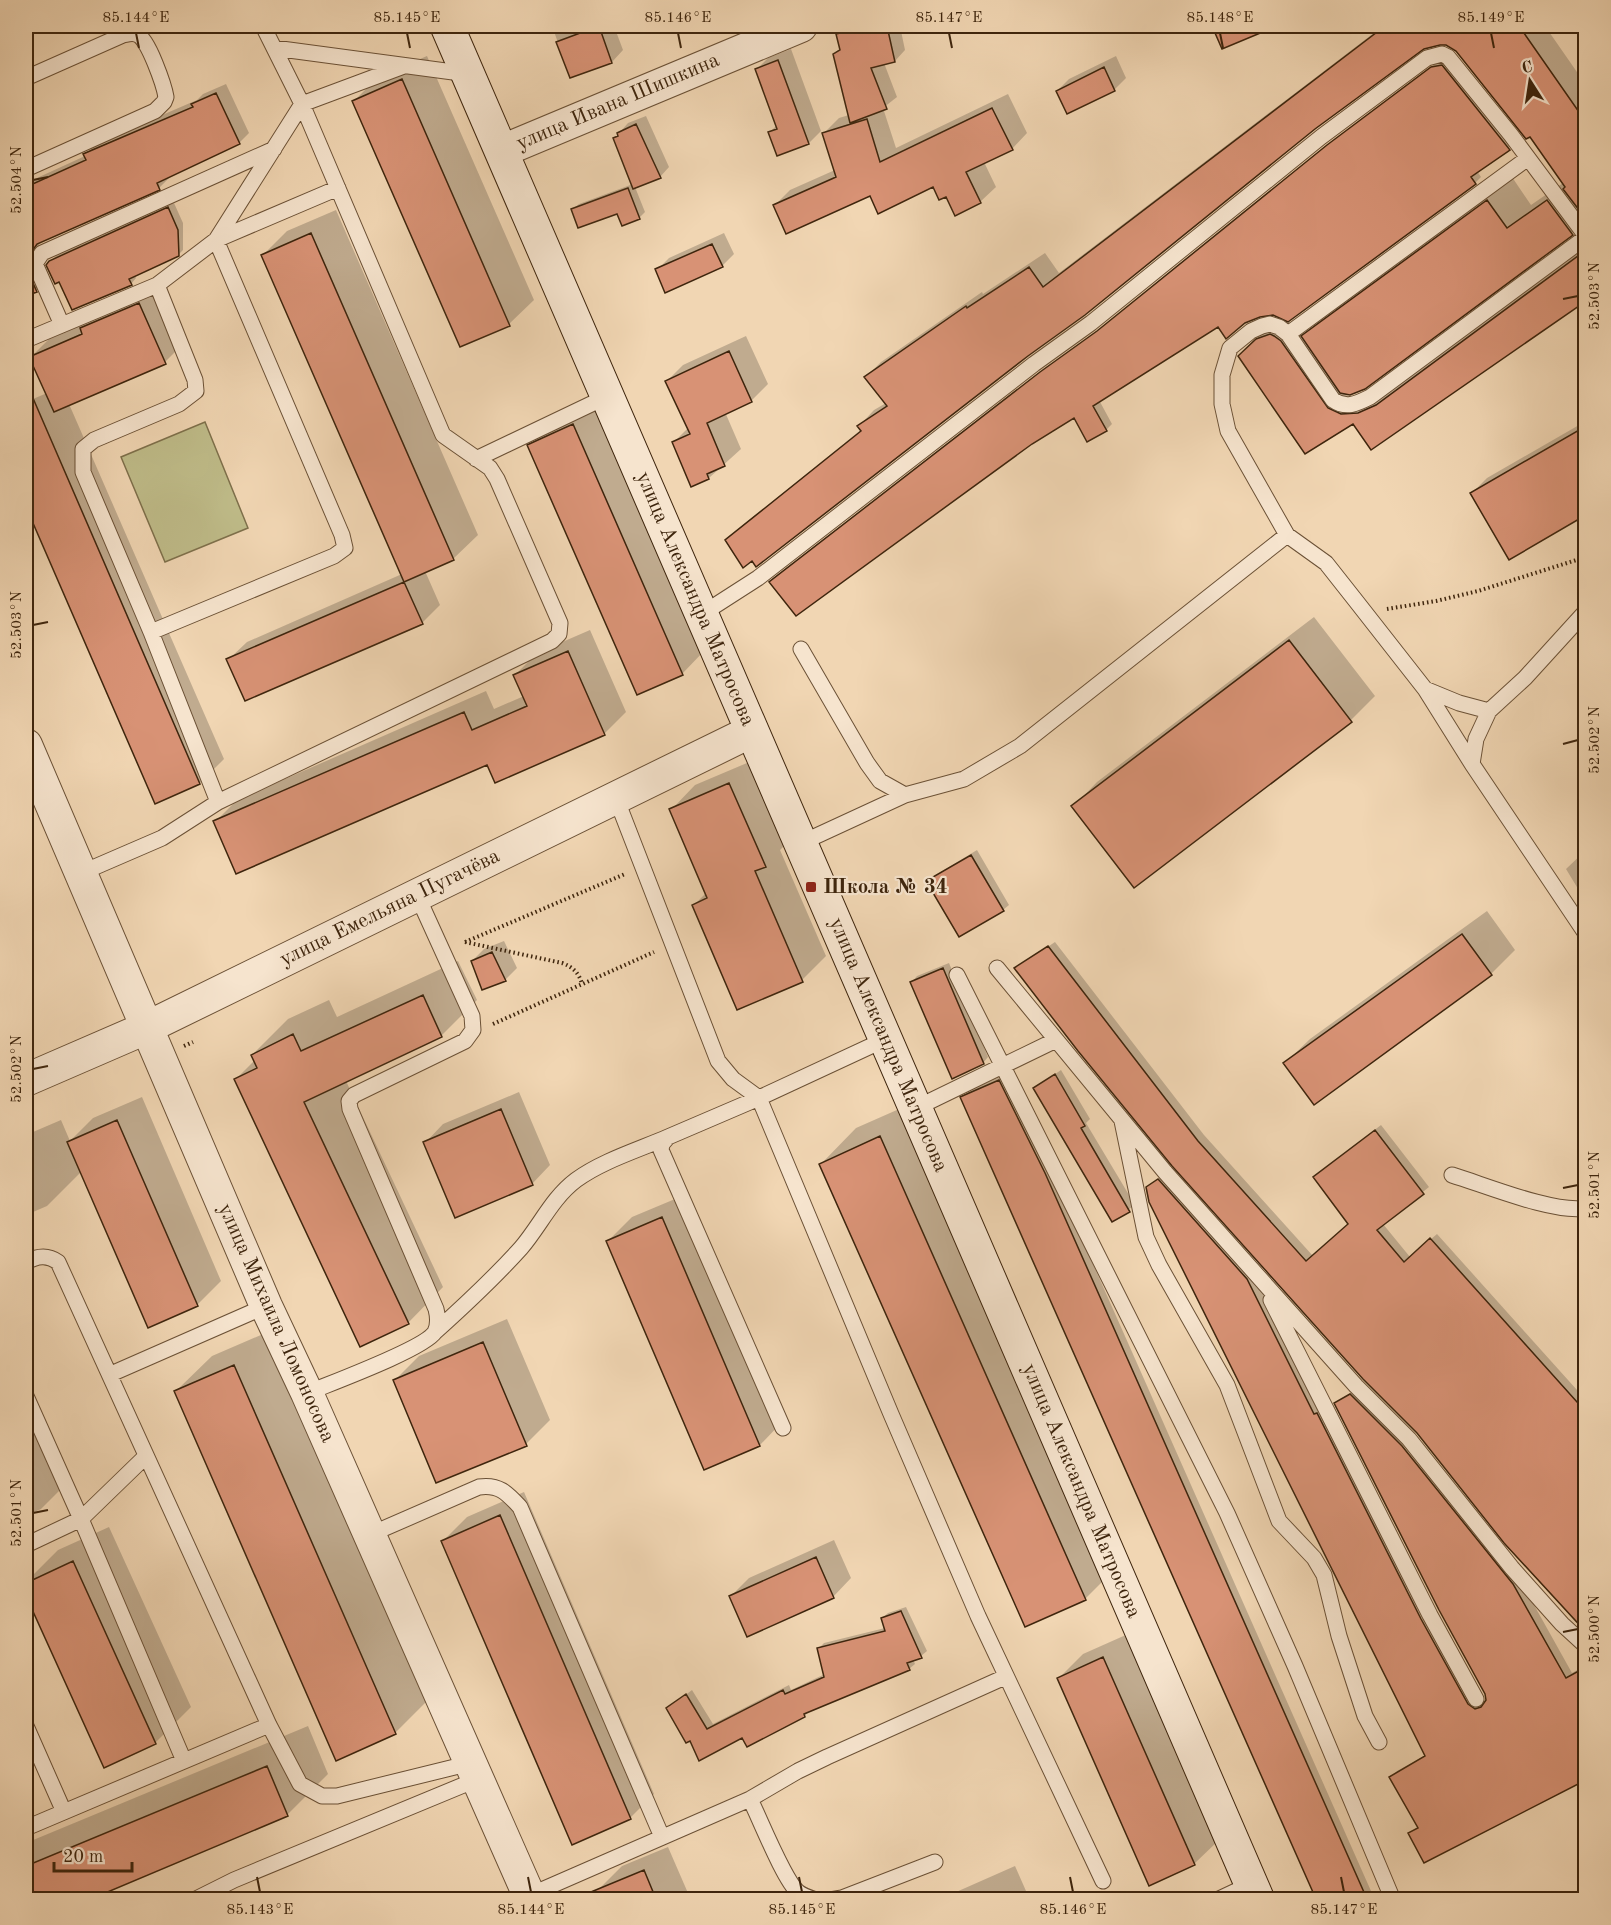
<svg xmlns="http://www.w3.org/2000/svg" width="1611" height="1925" viewBox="0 0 1611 1925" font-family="'Old Standard TT',serif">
<rect width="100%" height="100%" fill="#f1d6b3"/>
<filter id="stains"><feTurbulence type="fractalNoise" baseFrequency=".00333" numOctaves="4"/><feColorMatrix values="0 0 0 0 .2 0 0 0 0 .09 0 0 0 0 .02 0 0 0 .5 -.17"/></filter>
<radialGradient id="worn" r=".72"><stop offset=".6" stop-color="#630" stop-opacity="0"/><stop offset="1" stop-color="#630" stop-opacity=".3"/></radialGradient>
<path fill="#bfbc89" stroke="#7e704b" stroke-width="1.5" d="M 205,422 L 248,528 L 165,562 L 121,457 Z"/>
<path fill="#0003" d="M 552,26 L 614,26 L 623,50 L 612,62 L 570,76 Z
M 846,26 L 900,26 L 905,50 L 895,61 L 884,63 L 897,97 L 883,108 L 896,148 L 1008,94 L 1027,133 L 1012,149 L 984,162 L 996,187 L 980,202 L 946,195 L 933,185 L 775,205 L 790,190 L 835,170 L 823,134 L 839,118 L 849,115 L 834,54 L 841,47 L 838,34 Z
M 1214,26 L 1275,26 L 1223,47 Z
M 1383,26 L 1545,26 L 1586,85 L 1586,220 L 1572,233 L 1364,387 L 1346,395 L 1357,399 L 1375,398 L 1393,390 L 1586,247 L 1586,300 L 1354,422 L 1306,452 L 1255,340 L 1273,324 L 1286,319 L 1273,313 L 1218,325 L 1099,400 L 1112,424 L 1106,430 L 1074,416 L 777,576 L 1048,366 L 1105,325 L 1335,139 L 1439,61 L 1448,59 L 1515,143 L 1477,171 L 1481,177 L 1475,183 L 1287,321 L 1296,326 L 1303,336 L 1328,312 L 1512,177 L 1531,205 L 1563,183 L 1530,135 L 1457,50 L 1447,44 L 1439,43 L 1420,49 L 1314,128 L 752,559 L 727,540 L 743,525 L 862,429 L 859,426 L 874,410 L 886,403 L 866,377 L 881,362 L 982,292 L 983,294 L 1045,253 L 1059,273 Z
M 791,49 L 821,131 L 809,143 L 770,132 L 777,125 L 756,70 L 768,58 Z
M 427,56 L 534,300 L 509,324 L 461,345 L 354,101 L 378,77 Z
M 1116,56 L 1126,78 L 1114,90 L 1057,91 L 1069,79 Z
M 226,84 L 249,133 L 239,143 L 168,177 L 169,178 L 159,188 L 40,242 L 36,251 L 46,280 L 36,290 L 26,295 L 26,183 L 85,156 L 95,144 L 197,100 L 203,94 Z
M 646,116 L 669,167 L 660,177 L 635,187 L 645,212 L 639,218 L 618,212 L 573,209 L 579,204 L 633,184 L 614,139 L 628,123 Z
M 174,203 L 183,223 L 183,250 L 177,256 L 135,275 L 136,278 L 131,284 L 60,280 L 50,262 L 56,256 Z
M 336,210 L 478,535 L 453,559 L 425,571 L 440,605 L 422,623 L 228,660 L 247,642 L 402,574 L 263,255 L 287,231 Z
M 724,233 L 734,254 L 722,266 L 657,270 L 669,258 Z
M 158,286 L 183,344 L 165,362 L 69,404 L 224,759 L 200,783 L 156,802 L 26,503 L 26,402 L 47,393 L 31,357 L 49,339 L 88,322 Z
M 746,336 L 768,384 L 752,400 L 725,412 L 741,449 L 709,478 L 692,485 L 674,442 L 688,428 L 667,381 L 683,365 Z
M 597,401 L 706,649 L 682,674 L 529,446 L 553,421 Z
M 1586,421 L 1586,513 L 1472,493 L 1487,478 Z
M 1314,617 L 1375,696 L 1351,720 L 1134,886 L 1073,807 L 1097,782 Z
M 590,630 L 626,712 L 604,734 L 488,763 L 215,822 L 237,800 L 486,691 L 494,709 L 524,696 L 515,675 L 537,653 Z
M 754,760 L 789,841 L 780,850 L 826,956 L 802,980 L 693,906 L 706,893 L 671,810 L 695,785 Z
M 977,850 L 1009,905 L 1003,910 L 928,881 L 934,876 Z
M 1586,850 L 1586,902 L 1566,869 Z
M 1487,911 L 1515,950 L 1491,974 L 1285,1063 L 1310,1039 Z
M 504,941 L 517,968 L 505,980 L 472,961 L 484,949 Z
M 1055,942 L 1204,1135 L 1313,1256 L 1350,1223 L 1321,1171 L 1381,1125 L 1429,1187 L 1383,1224 L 1410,1257 L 1437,1234 L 1586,1400 L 1586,1629 L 1418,1432 L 1016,968 Z
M 458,961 L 477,1000 L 441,1036 L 346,1081 L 443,1287 L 408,1323 L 236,1079 L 255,1060 L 252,1055 L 288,1019 L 329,1000 L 337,1017 Z
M 949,963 L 988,1057 L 983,1063 L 912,982 L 917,976 Z
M 1061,1070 L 1090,1119 L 1086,1123 L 1135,1205 L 1113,1220 L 1035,1088 Z
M 1004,1075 L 1050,1167 L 1375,1900 L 1318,1900 L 962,1098 L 968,1092 Z
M 519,1092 L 550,1165 L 532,1184 L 425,1143 L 443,1124 Z
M 142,1097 L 221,1281 L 197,1305 L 82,1171 L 47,1206 L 26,1215 L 26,1135 L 61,1120 L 70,1141 L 93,1118 Z
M 915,1102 L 1120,1564 L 1085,1599 L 821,1164 L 856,1128 Z
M 1165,1174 L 1253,1273 L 1321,1409 L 1476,1701 L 1486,1702 L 1486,1694 L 1336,1404 L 1342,1398 L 1357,1389 L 1519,1578 L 1572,1673 L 1586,1665 L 1586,1779 L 1410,1833 L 1418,1826 L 1391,1777 L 1397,1771 L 1426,1755 L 1147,1188 Z
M 687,1194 L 784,1420 L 760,1445 L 705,1469 L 607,1242 L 632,1217 Z
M 507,1319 L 550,1420 L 526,1444 L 394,1381 L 419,1356 Z
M 270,1331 L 431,1697 L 395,1733 L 176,1391 L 212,1356 Z
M 26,1396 L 65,1485 L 41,1509 L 26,1516 Z
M 524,1492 L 654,1794 L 630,1818 L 443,1541 L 467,1517 Z
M 109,1527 L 191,1707 L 155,1743 L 104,1766 L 26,1592 L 26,1582 L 58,1550 Z
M 834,1540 L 851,1578 L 833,1597 L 730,1597 L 749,1578 Z
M 906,1607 L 927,1651 L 921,1656 L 913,1659 L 915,1664 L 909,1669 L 811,1710 L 804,1716 L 743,1736 L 690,1740 L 667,1709 L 692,1690 L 713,1724 L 789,1685 L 791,1690 L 825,1674 L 818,1649 L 824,1643 L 885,1628 L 882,1618 L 888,1613 Z
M 1128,1634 L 1219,1840 L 1194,1864 L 1059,1678 L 1083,1654 Z
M 308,1726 L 328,1774 L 287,1815 L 86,1900 L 26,1900 L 26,1843 Z
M 668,1847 L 691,1900 L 602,1900 L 598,1890 L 622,1866 Z
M 1015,1866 L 1030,1900 L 938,1900 Z"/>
<path fill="#d89275" stroke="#3e250d" stroke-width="1.5" d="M 599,26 L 612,63 L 570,78 L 556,42 Z
M 869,26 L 887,26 L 895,62 L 871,68 L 887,109 L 850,123 L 833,54 L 840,50 L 836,34 Z
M 1212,26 L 1277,26 L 1222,49 Z
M 1385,26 L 1519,26 L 1586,122 L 1586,219 L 1563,189 L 1565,187 L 1530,137 L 1526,139 L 1456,51 L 1446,45 L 1440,45 L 1424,49 L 1315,129 L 1085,315 L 1028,356 L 756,567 L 752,561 L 743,568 L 725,540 L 861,431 L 857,426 L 887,406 L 864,377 L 966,306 L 967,308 L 1029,267 L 1043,287 Z
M 778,60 L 809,144 L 777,156 L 768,132 L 777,129 L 755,69 Z
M 1442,65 L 1510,150 L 1471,177 L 1476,184 L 1288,322 L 1273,315 L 1260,317 L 1245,323 L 1226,339 L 1218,327 L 1093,406 L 1107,431 L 1087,442 L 1074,418 L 1032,444 L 796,616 L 769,582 L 1040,372 L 1097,331 L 1327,145 L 1431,67 Z
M 1104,67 L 1115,91 L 1067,114 L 1056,91 Z
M 402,79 L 510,326 L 460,347 L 352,101 Z
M 216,93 L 240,144 L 157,183 L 160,190 L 37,244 L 28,257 L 26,262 L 27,270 L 37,292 L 26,296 L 26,187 L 86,160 L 83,154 L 193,107 L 191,104 Z
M 992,108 L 1013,150 L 966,172 L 981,203 L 955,216 L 946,197 L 939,200 L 933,187 L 878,214 L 870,196 L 786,234 L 773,205 L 836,177 L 822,133 L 867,119 L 880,162 Z
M 636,124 L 661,178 L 633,189 L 613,138 L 618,136 L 617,133 Z
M 628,188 L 640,219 L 622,226 L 617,214 L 578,228 L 571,209 Z
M 1487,200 L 1507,228 L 1547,200 L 1573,235 L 1365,389 L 1350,395 L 1340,393 L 1301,336 Z
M 168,207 L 178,230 L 179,256 L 129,279 L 132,285 L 72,310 L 59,282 L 55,284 L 46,265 L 49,261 Z
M 311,233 L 454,560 L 404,582 L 261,255 Z
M 712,244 L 723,267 L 665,293 L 655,269 Z
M 1586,250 L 1586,301 L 1371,450 L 1353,424 L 1305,454 L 1238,356 L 1256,339 L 1270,334 L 1274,336 L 1281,341 L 1328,408 L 1341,414 L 1358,413 L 1376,405 Z
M 139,303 L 166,364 L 54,412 L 29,357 L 82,334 L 80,328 Z
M 729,351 L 752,402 L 707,423 L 725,466 L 707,474 L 709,479 L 691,487 L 672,442 L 690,434 L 665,381 Z
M 26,382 L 200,784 L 155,804 L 26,507 Z
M 573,424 L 683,675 L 637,695 L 527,445 Z
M 1586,426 L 1586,515 L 1509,560 L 1470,493 Z
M 404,582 L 423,624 L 245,701 L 226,659 Z
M 1289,640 L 1352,722 L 1134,888 L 1071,806 Z
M 568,651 L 605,735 L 495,783 L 487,765 L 236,874 L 213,821 L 464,712 L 472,730 L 527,706 L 513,675 Z
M 729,783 L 766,867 L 755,871 L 803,982 L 737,1010 L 692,905 L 707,898 L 669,809 Z
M 971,855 L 1004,911 L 959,937 L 926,881 Z
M 1462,934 L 1492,975 L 1314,1105 L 1283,1063 Z
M 1048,946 L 1198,1141 L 1306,1261 L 1348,1224 L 1313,1177 L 1375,1130 L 1424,1194 L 1377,1230 L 1404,1262 L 1430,1238 L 1586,1412 L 1586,1632 L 1504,1543 L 1417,1433 L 1363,1379 L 1172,1166 L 1078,1051 L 1014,968 Z
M 492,952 L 506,981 L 482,990 L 471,961 Z
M 943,968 L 984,1064 L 952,1079 L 910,982 Z
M 423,995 L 442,1037 L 304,1102 L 409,1324 L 360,1347 L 234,1079 L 257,1068 L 251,1055 L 293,1034 L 301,1051 Z
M 1055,1074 L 1085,1126 L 1081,1128 L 1130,1212 L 1112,1222 L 1033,1088 Z
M 999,1080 L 1045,1173 L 1367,1899 L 1316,1899 L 960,1097 Z
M 501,1109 L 533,1185 L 455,1218 L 423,1142 Z
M 117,1120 L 198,1306 L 148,1328 L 67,1142 Z
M 880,1136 L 1086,1600 L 1025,1627 L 819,1164 Z
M 1158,1179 L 1247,1279 L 1314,1414 L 1317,1413 L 1421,1619 L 1468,1704 L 1475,1709 L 1481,1707 L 1486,1700 L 1485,1694 L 1439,1610 L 1334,1403 L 1350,1394 L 1402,1446 L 1513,1584 L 1566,1678 L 1586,1667 L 1586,1780 L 1424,1863 L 1408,1833 L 1418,1828 L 1389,1777 L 1425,1756 L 1149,1202 L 1146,1187 Z
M 662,1217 L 760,1446 L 704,1470 L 606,1241 Z
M 483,1342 L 527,1446 L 436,1483 L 393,1380 Z
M 234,1365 L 396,1734 L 336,1761 L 174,1391 Z
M 500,1515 L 631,1819 L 572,1845 L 441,1541 Z
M 816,1557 L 834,1598 L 747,1637 L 729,1596 Z
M 73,1561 L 156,1744 L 104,1768 L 26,1596 L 26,1583 Z
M 901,1611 L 922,1658 L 907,1663 L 910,1670 L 804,1714 L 805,1717 L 747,1747 L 742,1738 L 699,1761 L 690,1741 L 686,1743 L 666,1708 L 686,1694 L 707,1729 L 783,1690 L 785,1694 L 824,1677 L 817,1648 L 885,1631 L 881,1618 Z
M 1103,1657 L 1195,1865 L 1149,1886 L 1057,1678 Z
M 267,1766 L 288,1816 L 91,1899 L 26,1899 L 26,1866 Z
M 644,1870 L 656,1899 L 574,1899 Z"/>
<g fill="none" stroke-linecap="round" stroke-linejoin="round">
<defs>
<path id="lane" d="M 274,48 L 468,74
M 26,78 L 123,35 C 128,34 133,32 138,35 C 148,39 164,85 166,97 L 164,102 L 155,111 L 26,169
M 62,325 L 36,266 L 36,262 L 42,253 L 274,149
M 1288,334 L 1528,158
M 26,340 L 157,285 L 216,240 L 338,188
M 476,459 L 608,396
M 1287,535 L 1228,431 L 1222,404 L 1222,375 L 1230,348 L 1251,331 L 1262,326 L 1270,324 L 1279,327 L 1288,334 L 1333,400 C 1346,409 1356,404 1370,397 L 1586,237
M 1586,611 L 1525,678 L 1489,711 L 1476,739 L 1472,764 L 1586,934
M 702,614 L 758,578 L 1034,364 L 1091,323 L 1321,137 L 1427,58 L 1442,54 L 1448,57 L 1511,135 L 1586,236
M 151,632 L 334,556 L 345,548 L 342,535 L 216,240 L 302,104 L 263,26
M 801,649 L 867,763 L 880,781 L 905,795
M 1425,689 L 1459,703 L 1489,711
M 616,798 L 718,1061 L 733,1079 L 759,1098 L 891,1414 L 978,1616 L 1103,1881
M 218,802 L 552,641 L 559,634 L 560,623 L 497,479 L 490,468 L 443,435 L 302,104 L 404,66
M 801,843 L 905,795 L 964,779 L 1020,746 L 1287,535 L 1326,563 L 1356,601 L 1425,689 L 1472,764
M 81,873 L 162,838 L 218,802 L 151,632 L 83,472 L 83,449 L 94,440 L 179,404 L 196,391 L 195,380 L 157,285
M 997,968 L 1165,1172 L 1356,1386 L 1409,1439 L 1512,1568 L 1562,1624 L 1586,1646
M 957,975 L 1227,1513 L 1295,1666 L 1393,1900
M 916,1108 L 1056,1040
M 1122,1121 L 1146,1237 L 1159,1265 L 1227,1385 L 1279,1521 L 1314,1558 L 1324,1575 L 1339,1636 L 1365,1716 L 1379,1742
M 1452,1175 C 1485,1185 1555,1214 1586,1208
M 26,1262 C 37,1256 47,1254 58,1262 L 269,1725 L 300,1784 L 322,1796 L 337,1796 L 471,1763
M 1271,1300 L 1430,1615 L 1476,1699
M 435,1332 C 465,1305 494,1278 521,1248 C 540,1226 552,1198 576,1180 C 602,1161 638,1150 668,1137
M 111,1374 L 266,1306
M 307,1393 C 331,1383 424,1349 435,1332 C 439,1324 438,1317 436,1309 L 350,1109 L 349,1101 L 354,1095 L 465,1041 L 473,1030 L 472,1016 L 417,895
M 26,1396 L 81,1519 L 26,1545
M 783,1428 L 661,1150 L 662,1144 L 668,1137 L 759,1098 L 886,1039
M 146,1456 L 81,1519 L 184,1761
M 369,1535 L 479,1487 C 499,1484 507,1493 520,1507 L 662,1837
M 26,1726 L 64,1812
M 750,1799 C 760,1819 784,1880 798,1892 C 803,1896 810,1898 816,1900
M 26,1828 L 269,1725
M 530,1895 L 750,1799 L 798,1771 L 827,1757 L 1005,1677
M 194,1900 L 234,1880 L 478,1779
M 830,1900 L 842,1898 L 935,1862
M 1217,1900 L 1251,1884"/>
<path id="street" d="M 502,151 L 801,26
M 26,745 L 266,1306 L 307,1393 L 531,1900
M 26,1080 L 146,1028 L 752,731"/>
<path id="secondary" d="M 447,26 L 1258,1900"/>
</defs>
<use href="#lane" stroke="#6b5136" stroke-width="17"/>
<use href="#street" stroke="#6b5136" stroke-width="34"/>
<use href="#secondary" stroke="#3e250d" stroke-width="35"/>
<path stroke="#3e250d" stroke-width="4" stroke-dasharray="1.5 3" stroke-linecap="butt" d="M 1387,609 L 1436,601 L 1478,591 L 1586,557
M 465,942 L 625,874
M 465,942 L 562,963 C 573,967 579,973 582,984
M 493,1024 L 654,952
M 184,1046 L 193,1042"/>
<use href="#lane" stroke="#f6e4ce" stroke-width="15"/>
<use href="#street" stroke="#f6e4ce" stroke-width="32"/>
<use href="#secondary" stroke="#f6e4ce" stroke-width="33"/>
</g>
<path fill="none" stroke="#3e250d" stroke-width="2" d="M 136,33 L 139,48M 407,33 L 410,48M 678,33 L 681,48M 949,33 L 952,48M 1220,33 L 1223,48M 1491,33 L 1494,48M 33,180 L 48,177M 1563,299 L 1578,296M 33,625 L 48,622M 1563,744 L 1578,740M 33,1069 L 48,1066M 1563,1188 L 1578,1185M 33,1513 L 48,1510M 1563,1632 L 1578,1629M 257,1877 L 260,1892M 528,1877 L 531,1892M 799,1877 L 802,1892M 1070,1877 L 1073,1892M 1341,1877 L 1344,1892"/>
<rect fill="#8f2418" stroke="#f6e4ce" stroke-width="2" x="805" y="881" width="12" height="12" rx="3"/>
<g text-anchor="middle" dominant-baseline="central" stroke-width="4.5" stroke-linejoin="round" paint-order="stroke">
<g font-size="21" fill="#3e250d" stroke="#f6e4ce">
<text transform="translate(618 102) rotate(-23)">улица Ивана Шишкина</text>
<text transform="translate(695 599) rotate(67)">улица Александра Матросова</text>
<text transform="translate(390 908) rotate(-26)">улица Емельяна Пугачёва</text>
<text transform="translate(888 1045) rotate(67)">улица Александра Матросова</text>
<text transform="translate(276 1323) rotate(66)">улица Михаила Ломоносова</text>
<text transform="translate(1081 1491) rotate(67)">улица Александра Матросова</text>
</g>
<g font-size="21" font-weight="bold" fill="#3e250d" stroke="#f6e4ce" text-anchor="start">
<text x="823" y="887">Школа № 34</text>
</g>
</g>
<rect width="1611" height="1925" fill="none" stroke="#f1d6b3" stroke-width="66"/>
<g transform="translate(1530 81) rotate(348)" stroke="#f6e4ce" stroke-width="4.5" paint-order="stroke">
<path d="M0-4.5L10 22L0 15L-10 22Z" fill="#3e250d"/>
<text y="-9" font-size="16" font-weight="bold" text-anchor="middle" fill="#3e250d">С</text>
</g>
<path d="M54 1862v9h78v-9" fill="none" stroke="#3e250d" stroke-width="3"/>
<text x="63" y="1862" font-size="18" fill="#3e250d" stroke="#f6e4ce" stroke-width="4.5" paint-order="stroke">20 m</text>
<rect x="33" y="33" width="1545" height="1859" fill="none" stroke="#3e250d" stroke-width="2"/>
<g font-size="15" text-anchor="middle" fill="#3e250d">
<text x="136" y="22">85.144°E</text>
<text x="407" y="22">85.145°E</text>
<text x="678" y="22">85.146°E</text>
<text x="949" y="22">85.147°E</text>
<text x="1220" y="22">85.148°E</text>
<text x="1491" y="22">85.149°E</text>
<text transform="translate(16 180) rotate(-90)" y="5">52.504°N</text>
<text transform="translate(1594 296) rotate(-90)" y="5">52.503°N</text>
<text transform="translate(16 625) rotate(-90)" y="5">52.503°N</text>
<text transform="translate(1594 740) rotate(-90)" y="5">52.502°N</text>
<text transform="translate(16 1069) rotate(-90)" y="5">52.502°N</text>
<text transform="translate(1594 1185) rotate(-90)" y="5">52.501°N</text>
<text transform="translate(16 1513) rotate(-90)" y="5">52.501°N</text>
<text transform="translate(1594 1629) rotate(-90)" y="5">52.500°N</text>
<text x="260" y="1914">85.143°E</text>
<text x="531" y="1914">85.144°E</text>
<text x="802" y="1914">85.145°E</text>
<text x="1073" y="1914">85.146°E</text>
<text x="1344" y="1914">85.147°E</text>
</g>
<rect width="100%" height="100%" filter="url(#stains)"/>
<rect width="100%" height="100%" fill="url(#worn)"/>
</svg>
